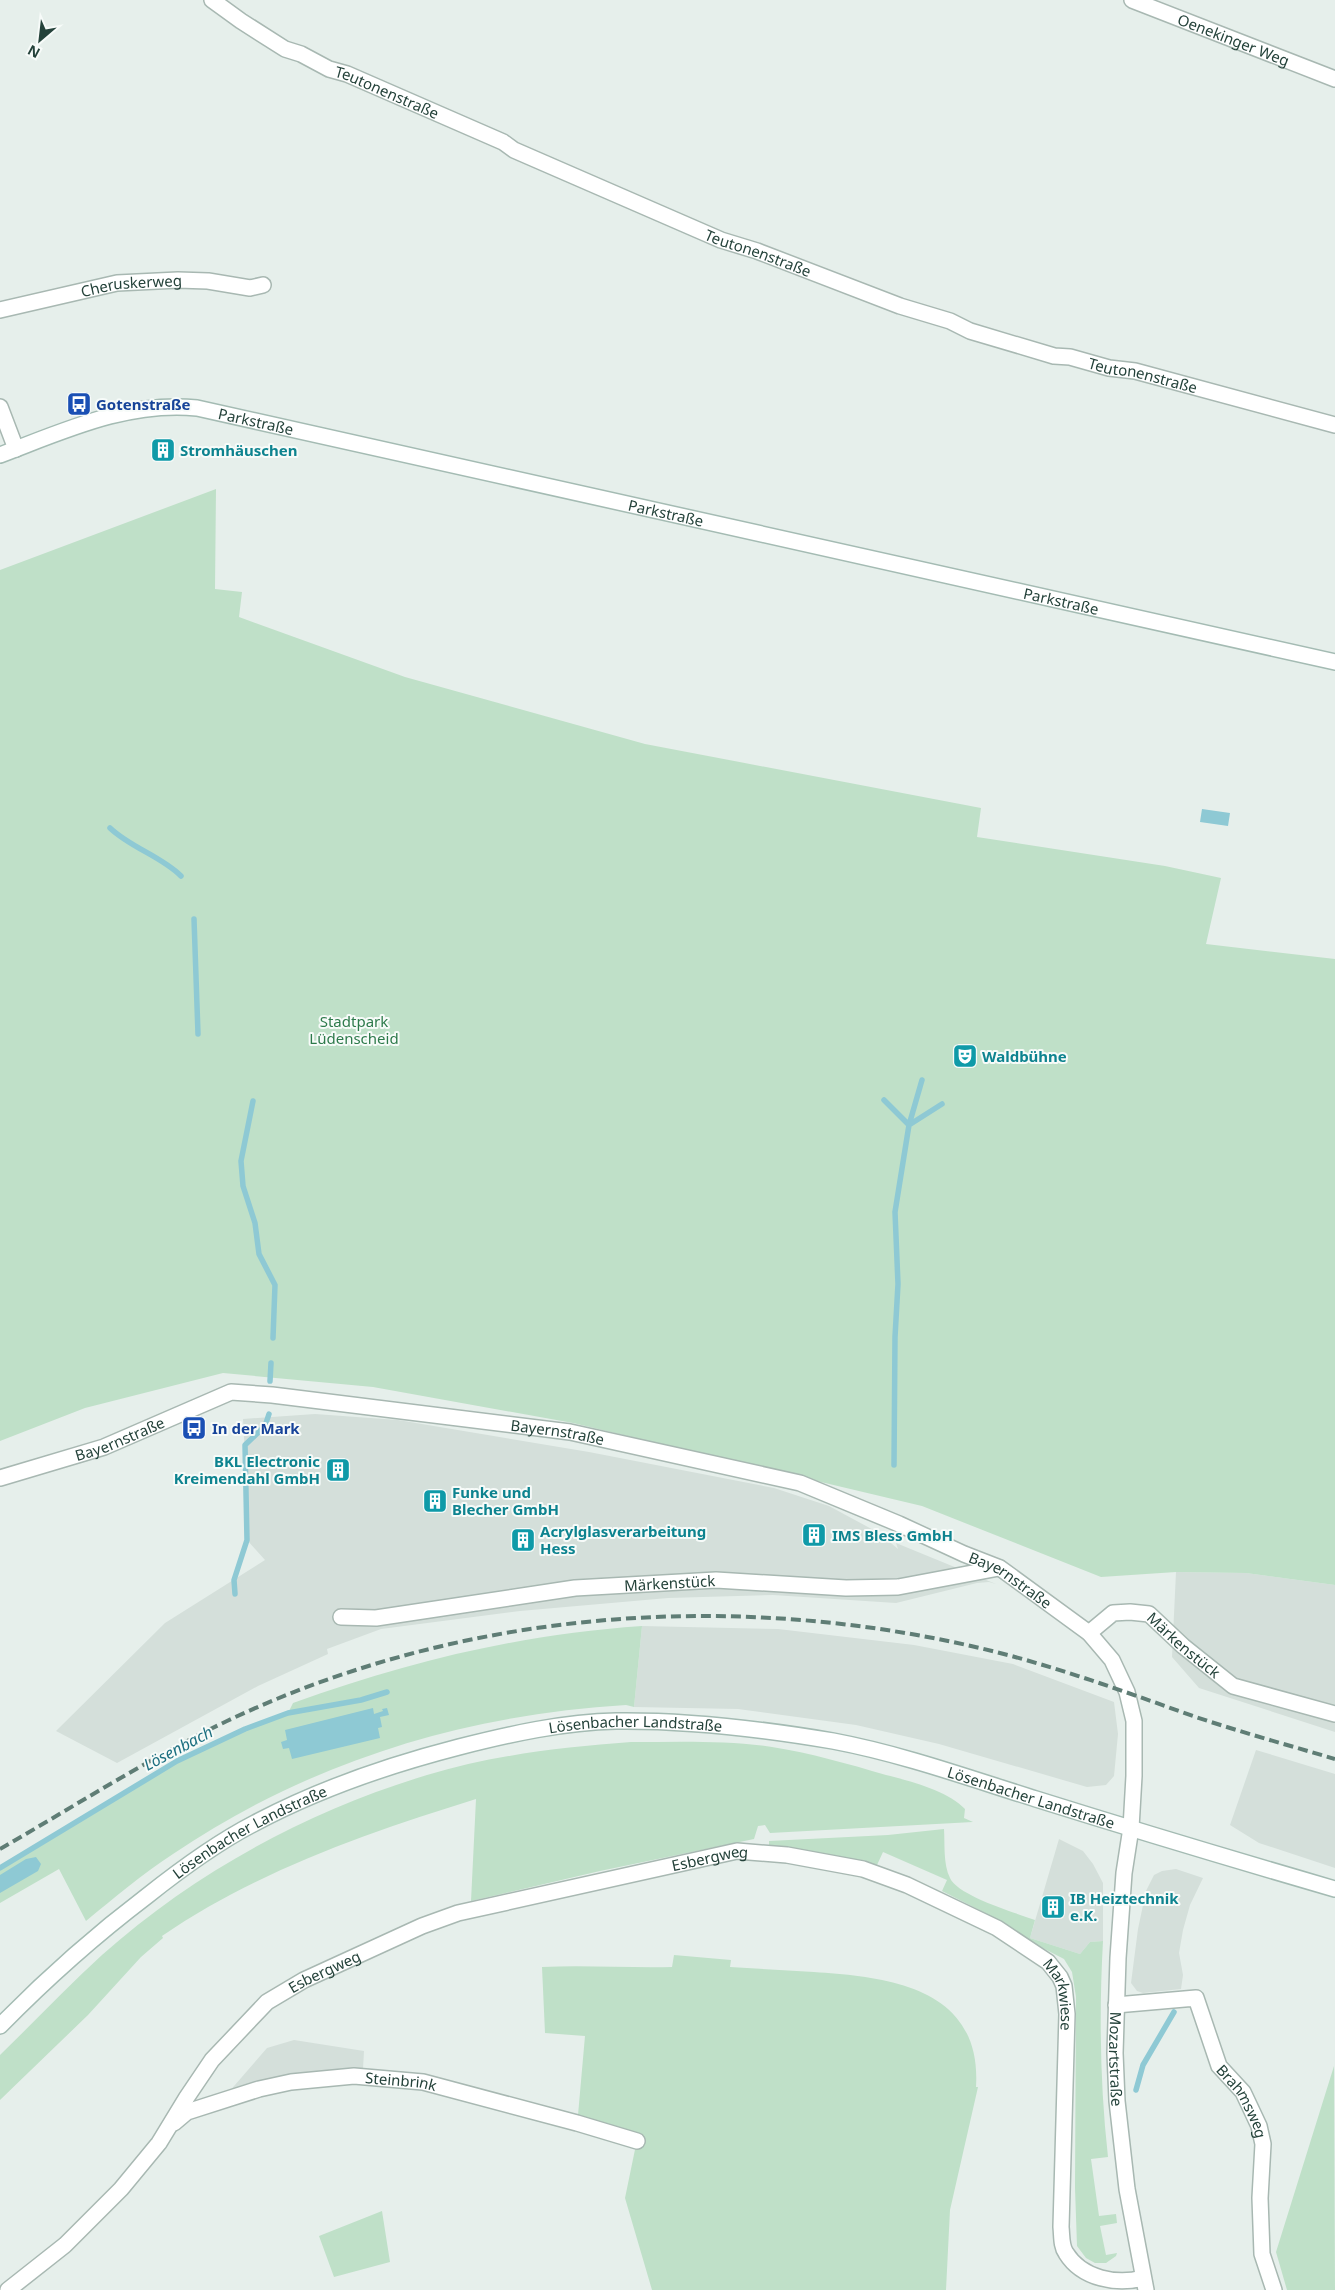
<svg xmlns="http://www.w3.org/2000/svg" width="1335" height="2290" viewBox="0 0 1335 2290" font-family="'Noto Sans',sans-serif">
<rect width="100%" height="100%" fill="#e6efeb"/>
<path fill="#d4dfda" d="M 315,1414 L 398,1420 L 589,1452 L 774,1488 L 829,1506 L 879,1533 L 898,1549 L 896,1543 L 996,1584 L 989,1582 L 977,1583 L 896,1603 L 773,1595 L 668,1598 L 520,1611 L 381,1629 L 327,1649 L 328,1654 L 258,1686 L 117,1763 L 56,1731 L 165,1623 L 265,1560 L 247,1540 L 246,1473 L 243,1419 Z
M 1176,1572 L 1246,1573 L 1335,1585 L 1335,1732 L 1199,1688 L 1172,1657 Z
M 642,1626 L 778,1629 L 914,1645 L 1013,1664 L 1114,1702 L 1118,1734 L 1114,1776 L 1106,1785 L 1087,1787 L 939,1744 L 856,1725 L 738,1709 L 634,1707 Z
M 1256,1750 L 1335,1774 L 1335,1868 L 1259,1843 L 1230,1825 Z
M 1059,1839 L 1083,1851 L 1093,1864 L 1103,1883 L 1103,1941 L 1090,1942 L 1080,1954 L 1030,1938 Z
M 1176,1869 L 1203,1878 L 1190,1905 L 1183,1930 L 1179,1953 L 1183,1975 L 1181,1989 L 1143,1993 L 1137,1991 L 1131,1983 L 1138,1929 L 1146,1891 L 1154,1875 L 1162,1871 Z
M 294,2040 L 364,2051 L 363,2069 L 304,2073 L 274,2079 L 228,2093 L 267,2048 Z"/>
<path fill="#bfe0c8" d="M 216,489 L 215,589 L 242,592 L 239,617 L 405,677 L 645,744 L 981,808 L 977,837 L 1165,866 L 1221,878 L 1206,944 L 1335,959 L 1335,1585 L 1246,1573 L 1176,1572 L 1101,1577 L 922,1506 L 573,1423 L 373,1387 L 223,1373 L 85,1408 L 0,1441 L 0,570 Z
M 642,1626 L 634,1707 L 626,1705 C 463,1715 309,1762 173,1854 C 142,1874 114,1898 86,1921 L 59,1869 L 0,1903 L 0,1869 L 177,1761 L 245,1729 L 288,1713 L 293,1703 C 411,1661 517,1635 642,1626 Z
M 631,1742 C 678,1742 726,1740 772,1747 C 810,1753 849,1764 886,1775 C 910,1781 948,1791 965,1809 L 964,1818 L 973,1822 L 770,1833 L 765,1825 L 758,1826 L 754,1839 L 600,1871 L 471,1901 L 476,1799 C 367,1833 257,1871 162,1936 L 163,1938 L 141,1957 L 88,2015 L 0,2100 L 0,2055 C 34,2022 67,1987 102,1955 C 195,1872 308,1811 427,1775 C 493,1755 563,1747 631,1742 Z
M 944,1829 C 945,1844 943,1864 950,1878 C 958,1896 1016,1913 1035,1920 L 1030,1938 L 1080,1954 L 1090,1942 L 1103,1941 C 1099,2013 1100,2085 1108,2157 L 1091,2159 L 1099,2216 L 1116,2214 L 1117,2223 L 1100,2226 L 1106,2255 L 1117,2253 L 1116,2256 L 1106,2263 L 1095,2263 L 1086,2258 L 1077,2246 L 1075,2188 L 1076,1997 L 1072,1972 L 1064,1959 L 1027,1940 L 1001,1921 L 942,1891 L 947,1880 L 883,1852 L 877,1865 L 793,1848 L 769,1848 L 769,1841 L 888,1835 Z
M 674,1955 L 731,1960 L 730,1967 C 758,1969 786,1970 814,1972 C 890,1977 982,1988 976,2087 L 978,2087 L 950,2210 L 946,2290 L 652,2290 L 625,2198 L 638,2135 L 578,2115 L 585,2036 L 545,2033 L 542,1967 C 585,1965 628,1968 672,1967 Z
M 1334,2066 L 1335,2290 L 1287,2290 L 1276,2252 Z
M 382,2211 L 390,2262 L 334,2277 L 319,2236 Z"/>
<path fill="#8ec9d4" d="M 1202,809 L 1230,813 L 1228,826 L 1200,822 Z
M 373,1708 L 374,1714 L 383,1711 L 382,1709 L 387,1708 L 389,1715 L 380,1717 L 382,1727 L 378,1728 L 380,1738 L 292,1759 L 289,1748 L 283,1749 L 281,1742 L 287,1740 L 285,1730 Z
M 36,1857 L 41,1864 L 38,1871 L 0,1893 L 0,1875 L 26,1859 Z"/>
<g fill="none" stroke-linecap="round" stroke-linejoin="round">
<path stroke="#8ec9d4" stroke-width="5.5" d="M 110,828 C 131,848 161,856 181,876
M 194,919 L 198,1034
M 884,1100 L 909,1125 L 942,1104
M 253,1101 L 241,1161 L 243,1186 L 255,1223 L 259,1254 L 275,1285 L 273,1338
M 270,1381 L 271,1363
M 894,1465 L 895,1337 L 898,1284 L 895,1212 L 909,1125 L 922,1080
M 235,1594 L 234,1580 L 247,1540 L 245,1445 L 265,1426 L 269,1414
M 0,1868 L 177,1761 L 245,1729 L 288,1713 L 361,1700 L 387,1692
M 1136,2090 L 1143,2065 L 1174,2012"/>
<defs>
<g id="street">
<path id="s1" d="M 212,0 L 241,21 L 285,49 L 301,54 L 329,69 L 347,74 L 503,142 L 514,150 L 721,240 L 757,251 L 900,306 L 950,321 L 970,331 L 1054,356 L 1070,357 L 1109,368 L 1135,371 L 1335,425"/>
<path id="s2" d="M 1132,0 L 1335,79"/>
<path id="s3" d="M 0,310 L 117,283 L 178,280 L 208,281 L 250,288 L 263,285"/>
<path d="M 0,407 L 16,449"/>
<path id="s4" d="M 0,1478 L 104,1447 L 231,1392 L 272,1395 L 570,1432 L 800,1483 L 899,1524 L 964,1554 L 1000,1568 L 1089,1633 L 1112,1660 L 1127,1692 L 1134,1721 L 1134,1776 L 1131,1828 L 1124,1873 L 1118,1958 L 1115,2053 L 1117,2101 L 1127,2189 L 1146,2290"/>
<path id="s5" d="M 341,1617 L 376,1618 L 575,1588 L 716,1580 L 846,1588 L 898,1587 L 999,1568"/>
<path id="s6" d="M 1089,1633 L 1113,1613 L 1130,1612 L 1149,1614 L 1183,1646 L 1233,1686 L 1335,1714"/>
<path id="s7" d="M 1116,2005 L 1196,1998 L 1219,2066 L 1243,2092 L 1259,2126 L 1263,2144 L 1260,2198 L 1262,2254 L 1274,2290"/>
<path id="s8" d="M 174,2123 L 187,2112 L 259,2089 L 291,2082 L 354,2076 L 423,2082 L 577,2123 L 637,2141"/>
<path id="s9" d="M 8,2290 L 65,2245 L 121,2189 L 159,2143 L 187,2097 L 212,2060 L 267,2002 L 304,1980 L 422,1926 L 458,1913 L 737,1851 L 787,1855 L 863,1869 L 907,1885 L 997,1928 L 1048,1962 L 1060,1977 L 1064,1986 L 1067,2014 L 1061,2227 C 1062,2236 1061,2246 1066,2253 C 1082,2279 1117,2285 1143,2278"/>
</g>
<g id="secondary">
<path id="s10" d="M 0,455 C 64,431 127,401 197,408 L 1335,662"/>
<path id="s11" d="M 0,2026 C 47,1978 93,1937 147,1896 C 181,1869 216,1843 255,1823 C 319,1789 389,1765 459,1747 C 510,1734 564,1722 616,1721 C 689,1720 762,1729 833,1741 C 902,1754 969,1778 1036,1799 C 1135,1830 1235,1860 1335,1889"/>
</g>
</defs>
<use href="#street" stroke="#a8b8b2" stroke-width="18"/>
<use href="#secondary" stroke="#a4bbb3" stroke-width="18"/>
<use href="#street" stroke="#fff" stroke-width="15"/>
<use href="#secondary" stroke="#fff" stroke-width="15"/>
<path stroke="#5f7d75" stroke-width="4" stroke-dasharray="10 5" stroke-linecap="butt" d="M 0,1849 C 75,1806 149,1758 227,1721 C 459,1611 723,1590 971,1646 C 1047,1663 1120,1690 1193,1716 C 1240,1732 1288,1745 1335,1759"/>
</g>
<defs>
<symbol id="bus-square" viewBox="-11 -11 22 22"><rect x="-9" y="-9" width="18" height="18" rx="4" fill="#1a4fb4" stroke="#f7fbf9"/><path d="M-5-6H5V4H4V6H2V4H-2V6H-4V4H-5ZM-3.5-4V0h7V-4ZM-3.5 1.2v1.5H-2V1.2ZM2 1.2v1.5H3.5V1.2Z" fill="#fff"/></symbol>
<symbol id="building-square" viewBox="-11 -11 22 22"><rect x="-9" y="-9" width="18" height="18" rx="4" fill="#0f9aa8" stroke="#f7fbf9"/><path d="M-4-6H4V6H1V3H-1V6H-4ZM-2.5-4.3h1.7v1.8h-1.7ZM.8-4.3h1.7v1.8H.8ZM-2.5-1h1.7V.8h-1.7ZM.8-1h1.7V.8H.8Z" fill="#fff"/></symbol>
<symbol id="theatre-square" viewBox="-11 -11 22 22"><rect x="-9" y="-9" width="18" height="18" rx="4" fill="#0f9aa8" stroke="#f7fbf9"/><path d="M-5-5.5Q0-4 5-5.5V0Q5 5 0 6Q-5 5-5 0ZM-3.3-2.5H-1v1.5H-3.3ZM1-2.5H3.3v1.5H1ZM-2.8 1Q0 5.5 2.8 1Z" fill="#fff"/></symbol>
</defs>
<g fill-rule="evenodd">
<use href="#bus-square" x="65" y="390" width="28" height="28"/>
<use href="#building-square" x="149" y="436" width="28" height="28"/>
<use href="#theatre-square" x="951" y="1042" width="28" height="28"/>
<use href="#bus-square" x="180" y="1414" width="28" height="28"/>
<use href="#building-square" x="324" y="1456" width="28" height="28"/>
<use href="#building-square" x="421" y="1487" width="28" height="28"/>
<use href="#building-square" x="800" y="1521" width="28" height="28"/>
<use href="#building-square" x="509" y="1526" width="28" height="28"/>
<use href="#building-square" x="1039" y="1893" width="28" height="28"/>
</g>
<g text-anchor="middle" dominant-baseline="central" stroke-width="4" stroke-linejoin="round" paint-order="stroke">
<g font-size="15" fill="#24423a" stroke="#f7fbf9">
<text stroke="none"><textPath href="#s2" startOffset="109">Oenekinger Weg</textPath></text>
<text stroke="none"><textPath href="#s1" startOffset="199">Teutonenstraße</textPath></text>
<text stroke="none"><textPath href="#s1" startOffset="604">Teutonenstraße</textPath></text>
<text stroke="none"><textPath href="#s3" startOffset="134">Cheruskerweg</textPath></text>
<text stroke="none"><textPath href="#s1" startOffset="1009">Teutonenstraße</textPath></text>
<text stroke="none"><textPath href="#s10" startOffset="265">Parkstraße</textPath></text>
<text stroke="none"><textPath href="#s10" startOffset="685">Parkstraße</textPath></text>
<text stroke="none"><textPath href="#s10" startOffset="1090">Parkstraße</textPath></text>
<text stroke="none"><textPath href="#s4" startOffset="576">Bayernstraße</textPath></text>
<text stroke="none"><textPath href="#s4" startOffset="126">Bayernstraße</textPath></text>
<text stroke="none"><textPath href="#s4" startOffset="1056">Bayernstraße</textPath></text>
<text stroke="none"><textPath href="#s5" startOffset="331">Märkenstück</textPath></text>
<text stroke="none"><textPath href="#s6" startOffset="114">Märkenstück</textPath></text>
<text stroke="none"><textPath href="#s11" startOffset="724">Lösenbacher Landstraße</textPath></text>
<text stroke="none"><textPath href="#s11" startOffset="1129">Lösenbacher Landstraße</textPath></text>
<text stroke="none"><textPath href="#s11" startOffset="318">Lösenbacher Landstraße</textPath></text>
<text stroke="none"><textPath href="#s9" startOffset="859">Esbergweg</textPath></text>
<text stroke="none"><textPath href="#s9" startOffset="455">Esbergweg</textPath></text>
<text stroke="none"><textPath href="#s9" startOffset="1258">Markwiese</textPath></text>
<text stroke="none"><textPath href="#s4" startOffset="1591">Mozartstraße</textPath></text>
<text stroke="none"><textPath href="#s8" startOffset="236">Steinbrink</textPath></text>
<text stroke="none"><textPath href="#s7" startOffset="195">Brahmsweg</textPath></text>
</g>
<g font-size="15" font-weight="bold" fill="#164399" stroke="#f7fbf9" text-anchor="start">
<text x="96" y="404">Gotenstraße</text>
<text x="212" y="1428">In der Mark</text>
</g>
<g font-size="15" font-weight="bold" fill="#0d838f" stroke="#f7fbf9" text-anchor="start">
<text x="180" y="450">Stromhäuschen</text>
<text x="982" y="1056">Waldbühne</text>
<text x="320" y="1461" text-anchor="end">BKL Electronic<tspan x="320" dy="17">Kreimendahl GmbH</tspan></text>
<text x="452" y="1492">Funke und<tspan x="452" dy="17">Blecher GmbH</tspan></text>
<text x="540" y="1531">Acrylglasverarbeitung<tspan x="540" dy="17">Hess</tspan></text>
<text x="832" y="1535">IMS Bless GmbH</text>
<text x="1070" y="1898">IB Heiztechnik<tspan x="1070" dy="17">e.K.</tspan></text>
</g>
<g font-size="15" fill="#2d7a4b" stroke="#f7fbf9">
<text x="354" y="1021">Stadtpark<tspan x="354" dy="17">Lüdenscheid</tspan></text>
</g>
<g font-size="16" font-style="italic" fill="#1c6f80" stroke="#f7fbf9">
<text transform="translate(178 1748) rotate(-28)">Lösenbach</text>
</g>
</g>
<g transform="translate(40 40) rotate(208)" stroke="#f7fbf9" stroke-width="4" paint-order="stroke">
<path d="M0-4L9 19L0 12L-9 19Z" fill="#24423a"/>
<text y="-8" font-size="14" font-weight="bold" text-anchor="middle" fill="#24423a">N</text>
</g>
</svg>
